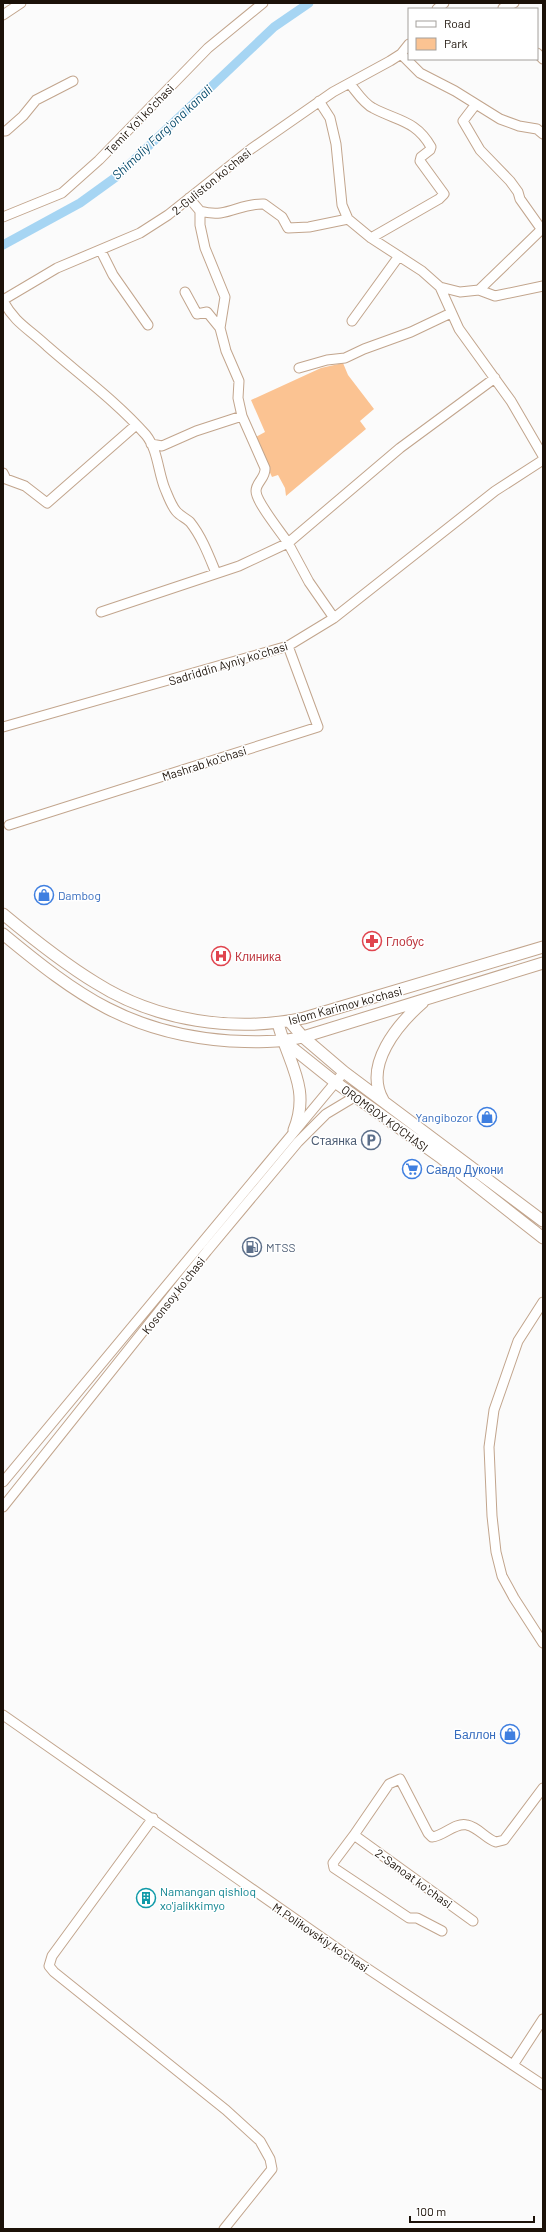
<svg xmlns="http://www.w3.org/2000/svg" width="546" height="2232" viewBox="0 0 546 2232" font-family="Barlow,sans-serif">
<rect width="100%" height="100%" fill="#fbfbfb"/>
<path fill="#fbc392" d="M 343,363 L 348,375 L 374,409 L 360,421 L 366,429 L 286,496 L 285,488 L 278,475 L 272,477 L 254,438 L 265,432 L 251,400 L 321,368 Z"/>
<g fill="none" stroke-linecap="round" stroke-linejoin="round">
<path stroke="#a6d5f3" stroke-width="9" d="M 3,245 L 80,203 L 116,177 L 274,27 L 309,3"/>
<defs>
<path id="minor" d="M 503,8 L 514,3
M 437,9 L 444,3
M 3,15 L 21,3
M 537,53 L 543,59
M 401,54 L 420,73 L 455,91 L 500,119 L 519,126 L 537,129 L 543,134
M 350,84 C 356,91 364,104 373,108 C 397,121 416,120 431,147 L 430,150 L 421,157 L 420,161 L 444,194 L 439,199 L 371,238
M 319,101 L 330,118 L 336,144 L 342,205 L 348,219 L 371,238 L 422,271 L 440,287 L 460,292 L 479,290
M 476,104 L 463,121 L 480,150 L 510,181 L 518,192 L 520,199 L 542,230
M 3,131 L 6,131 L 23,116 L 36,100 L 73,81
M 200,211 C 228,219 238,203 264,204 L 282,217 L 288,228 L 309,227 L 348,219
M 3,217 L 62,193 L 99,160 L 208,48 L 263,3
M 101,251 L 113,275 L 148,325
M 440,287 L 459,329 L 511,401 L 543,456
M 479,290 L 543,228
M 479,290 L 495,296 L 543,286
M 185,292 L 197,314 L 207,312 L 220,328
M 3,300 L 57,268 L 140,233 L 168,215 L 251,149 L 333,92 L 390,61 L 401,54 L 409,44
M 3,301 C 15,323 29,329 47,346 C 80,375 117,402 146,435 C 158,450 158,472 165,489 C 168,496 171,505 176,511 C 180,516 186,518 190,522 C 202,537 209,556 216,573
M 352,321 L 399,256
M 299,368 L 327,360 L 345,358 L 364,349 L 411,332 L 451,313
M 151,444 L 162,446 L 196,431 L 242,416
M 3,473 L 6,479 L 25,486 L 47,503 L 136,425
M 101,612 L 239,566 L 288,543 C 281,532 256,502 256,491 C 256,482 266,478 265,468 L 242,416 L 238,398 L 239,381 L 226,351 L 220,328 L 225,297 L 205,248 L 200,225 L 200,211 L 189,198
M 334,618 L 309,582 L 288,543 L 400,448 L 495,378
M 3,727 L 288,646 L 334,618 L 495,491 L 543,460
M 9,825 L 318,727 L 288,646
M 543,1302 L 518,1341 L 494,1410 L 489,1447 L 492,1516 L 496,1552 L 502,1576 L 514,1598 L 543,1643
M 3,1482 L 344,1072
M 3,1507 L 207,1251 L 298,1142 L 326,1114 L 356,1096
M 3,1715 L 341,1951 L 543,2085
M 153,1818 L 52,1956 L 49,1966 L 54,1972 L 226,2110 L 260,2141 L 270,2159 L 272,2169 L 224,2229
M 354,1835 L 333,1863 L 334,1868 L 409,1918 L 417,1918 L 442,1931
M 473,1921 L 354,1835 L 389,1784 L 400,1779 L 428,1833 L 432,1837 C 444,1836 455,1822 467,1825 C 478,1827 486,1839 496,1842 L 504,1840 L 543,1788
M 513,2065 L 543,2019"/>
<path id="major" d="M 3,914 C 33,939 63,963 96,983 C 156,1021 235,1033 304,1018 L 543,947
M 3,934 C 78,996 130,1034 230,1041 C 255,1042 278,1043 303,1037 L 543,963
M 289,1021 L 303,1037 L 344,1072 L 543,1221
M 278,1023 C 288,1063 311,1088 294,1130
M 285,1042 L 335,1082 L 440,1157 L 543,1238
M 383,1100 C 363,1065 398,1024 423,1002"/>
</defs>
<use href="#minor" stroke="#c2a58d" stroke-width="11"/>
<use href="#major" stroke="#c2a58d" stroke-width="13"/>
<use href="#minor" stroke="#fff" stroke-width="9"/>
<use href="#major" stroke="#fff" stroke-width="11"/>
</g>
<defs>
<symbol id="shop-ring" viewBox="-11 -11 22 22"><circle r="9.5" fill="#fff" stroke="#3f7fe0" stroke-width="1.5"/><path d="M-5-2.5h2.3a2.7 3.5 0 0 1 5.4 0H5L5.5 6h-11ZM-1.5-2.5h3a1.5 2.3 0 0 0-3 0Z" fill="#3f7fe0"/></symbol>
<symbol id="pharmacy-ring" viewBox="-11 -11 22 22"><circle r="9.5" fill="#fff" stroke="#e0444e" stroke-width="1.5"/><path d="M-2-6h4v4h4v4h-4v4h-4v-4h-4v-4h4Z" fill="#e0444e"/></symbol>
<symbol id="hospital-ring" viewBox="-11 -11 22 22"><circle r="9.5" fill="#fff" stroke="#e0444e" stroke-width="1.5"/><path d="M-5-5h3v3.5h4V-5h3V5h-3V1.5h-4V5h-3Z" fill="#e0444e"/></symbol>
<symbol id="parking-ring" viewBox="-11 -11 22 22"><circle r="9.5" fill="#fff" stroke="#5c6f8a" stroke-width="1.5"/><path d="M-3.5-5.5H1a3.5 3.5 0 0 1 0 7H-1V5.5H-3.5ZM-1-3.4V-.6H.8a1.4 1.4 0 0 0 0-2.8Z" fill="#5c6f8a"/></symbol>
<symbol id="supermarket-ring" viewBox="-11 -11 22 22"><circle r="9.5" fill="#fff" stroke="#3f7fe0" stroke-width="1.5"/><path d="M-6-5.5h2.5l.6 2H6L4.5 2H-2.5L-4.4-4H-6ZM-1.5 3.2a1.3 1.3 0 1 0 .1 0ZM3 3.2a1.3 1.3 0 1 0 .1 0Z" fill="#3f7fe0"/></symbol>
<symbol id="fuel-ring" viewBox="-11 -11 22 22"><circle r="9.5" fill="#fff" stroke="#5c6f8a" stroke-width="1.5"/><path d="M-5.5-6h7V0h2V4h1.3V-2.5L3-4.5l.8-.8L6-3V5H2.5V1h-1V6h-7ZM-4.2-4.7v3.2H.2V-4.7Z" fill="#5c6f8a"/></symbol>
<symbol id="building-ring" viewBox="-11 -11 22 22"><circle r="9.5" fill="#fff" stroke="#0f9aa8" stroke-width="1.5"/><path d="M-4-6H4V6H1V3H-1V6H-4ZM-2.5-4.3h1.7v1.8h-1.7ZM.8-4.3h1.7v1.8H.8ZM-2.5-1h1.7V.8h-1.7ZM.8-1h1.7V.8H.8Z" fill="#0f9aa8"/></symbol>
</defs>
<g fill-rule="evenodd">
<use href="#shop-ring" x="33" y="884" width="22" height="22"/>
<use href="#pharmacy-ring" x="361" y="930" width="22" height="22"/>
<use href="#hospital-ring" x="210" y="945" width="22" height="22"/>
<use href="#shop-ring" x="476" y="1106" width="22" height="22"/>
<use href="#parking-ring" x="360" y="1129" width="22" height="22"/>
<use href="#supermarket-ring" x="401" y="1158" width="22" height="22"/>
<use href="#fuel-ring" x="241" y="1236" width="22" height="22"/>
<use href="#shop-ring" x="499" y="1723" width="22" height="22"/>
<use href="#building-ring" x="135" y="1887" width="22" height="22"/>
</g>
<g text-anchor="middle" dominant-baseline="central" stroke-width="3" stroke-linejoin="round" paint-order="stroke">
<g font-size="12" fill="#1b1108" stroke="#fff">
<text transform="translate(139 119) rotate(-46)">Temir Yoʻl koʻchasi</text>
<text transform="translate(211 181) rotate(-39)">2-Guliston koʻchasi</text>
<text transform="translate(228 663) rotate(-17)">Sadriddin Ayniy koʻchasi</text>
<text transform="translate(204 763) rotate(-18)">Mashrab koʻchasi</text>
<text transform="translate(345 1005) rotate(-15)">Islom Karimov koʻchasi</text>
<text transform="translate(385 1118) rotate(36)">OROMGOX KO‘CHASI</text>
<text transform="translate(173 1295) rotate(-52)">Kosonsoy koʻchasi</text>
<text transform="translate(414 1878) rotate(36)">2-Sanoat koʻchasi</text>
<text transform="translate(321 1937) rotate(34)">M.Polikovskiy koʻchasi</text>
</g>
<g font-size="12" fill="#366cbe" stroke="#fff" text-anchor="start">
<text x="58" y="895">Dambog</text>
<text x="473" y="1117" text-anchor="end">Yangibozor</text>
<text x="426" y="1169">Савдо Дукони</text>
<text x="496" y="1734" text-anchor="end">Баллон</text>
</g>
<g font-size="12" fill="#be3a42" stroke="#fff" text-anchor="start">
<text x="386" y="941">Глобус</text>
<text x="235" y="956">Клиника</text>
</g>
<g font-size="12" fill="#4e5e75" stroke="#fff" text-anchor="end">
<text x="357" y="1140">Стаянка</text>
<text x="266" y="1247" text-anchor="start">MTSS</text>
</g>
<g font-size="12" fill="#0d838f" stroke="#fff" text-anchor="start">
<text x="160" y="1891">Namangan qishloq<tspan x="160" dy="14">xo'jalikkimyo</tspan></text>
</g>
<g font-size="13" font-style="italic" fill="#094d6e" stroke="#fff">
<text transform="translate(162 132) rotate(-43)">Shimoliy Fargʻona kanali</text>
</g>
</g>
<rect width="546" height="2232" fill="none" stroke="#1b1108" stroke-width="8"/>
<rect x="408" y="8" width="130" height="52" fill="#ffffff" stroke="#a4a09c"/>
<rect x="416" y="21" width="20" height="6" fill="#ffffff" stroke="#a4a09c"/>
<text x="444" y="28" font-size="12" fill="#1b1108">Road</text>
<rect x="416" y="38" width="20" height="12" fill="#fbc392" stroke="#a4a09c"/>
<text x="444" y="48" font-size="12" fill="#1b1108">Park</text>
<path d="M410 2216v6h124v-6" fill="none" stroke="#1b1108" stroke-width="2"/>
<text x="416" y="2216" font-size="12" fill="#1b1108" stroke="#ffffff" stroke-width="3" paint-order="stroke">100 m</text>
</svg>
